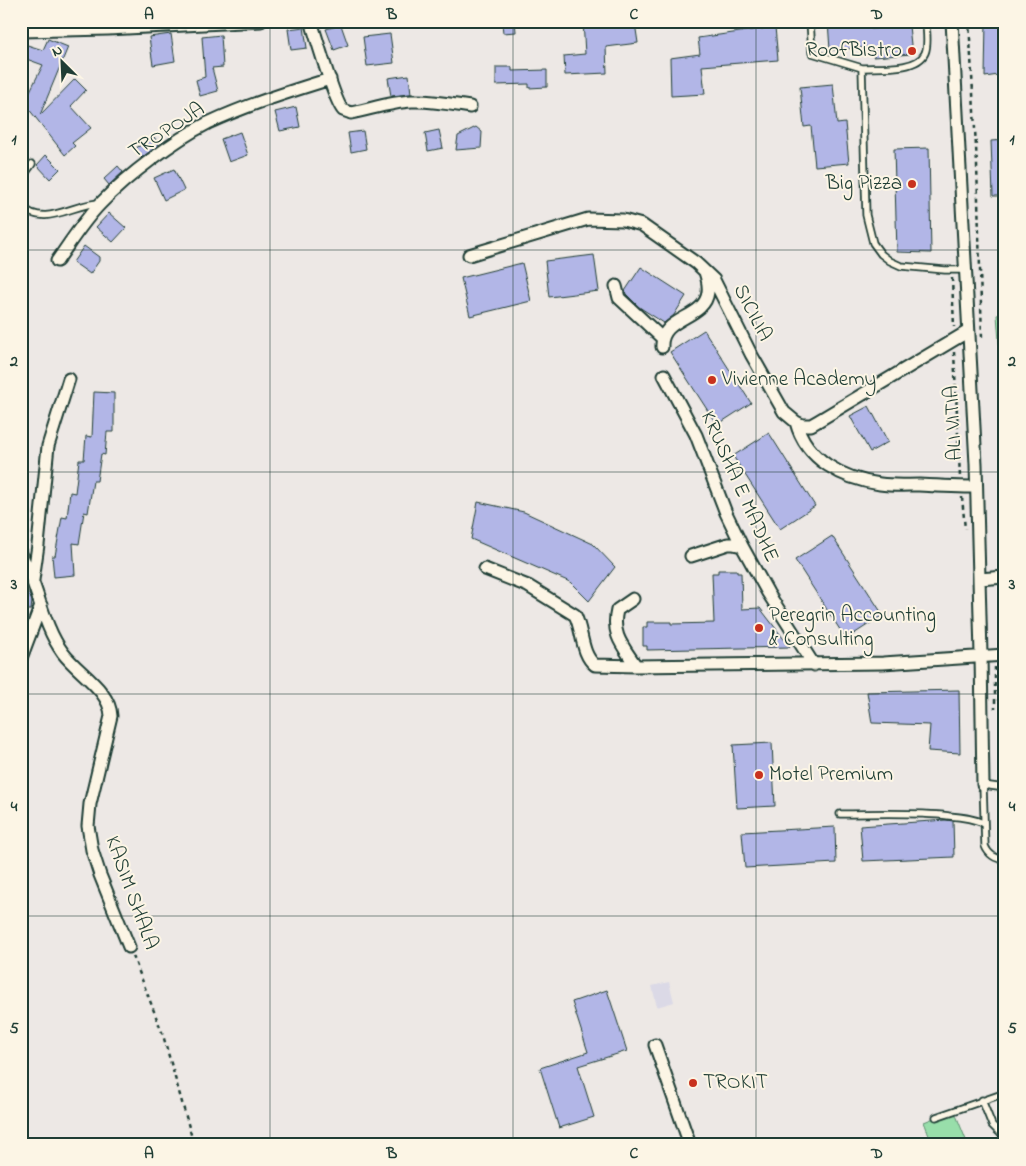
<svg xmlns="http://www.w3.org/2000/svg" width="1026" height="1166" viewBox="0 0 1026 1166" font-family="'Indie Flower',sans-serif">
<rect width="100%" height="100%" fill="#ede8e5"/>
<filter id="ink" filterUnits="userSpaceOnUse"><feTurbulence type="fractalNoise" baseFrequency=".02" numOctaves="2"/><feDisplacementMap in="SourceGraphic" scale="10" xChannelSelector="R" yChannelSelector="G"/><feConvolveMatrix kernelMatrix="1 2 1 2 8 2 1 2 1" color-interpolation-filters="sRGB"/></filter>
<g filter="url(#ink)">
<path fill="#dbd9e6" d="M 669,982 L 674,1002 L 657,1007 L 652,986 Z"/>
<path fill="#98deaa" stroke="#5c8e6f" d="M 1005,313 L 1005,418 L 997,315 Z
M 954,1110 L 968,1145 L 933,1145 L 924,1122 Z"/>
<path fill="#b2b6e7" stroke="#1f3d34" d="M 515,21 L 516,32 L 503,33 L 502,23 Z
M 583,21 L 608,21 L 608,27 L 635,23 L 638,43 L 606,47 L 607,73 L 565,75 L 564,56 L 585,54 Z
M 828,21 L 870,21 L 871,29 L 909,26 L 912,54 L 873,57 L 872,47 L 830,50 Z
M 986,21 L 1005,21 L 1005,74 L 985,77 Z
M 341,25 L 348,45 L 334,50 L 326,29 Z
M 304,27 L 307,48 L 291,50 L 288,29 Z
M 775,27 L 778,60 L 702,66 L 705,94 L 671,96 L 670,58 L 700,54 L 698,38 Z
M 171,34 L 175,61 L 153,65 L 149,37 Z
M 390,34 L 394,63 L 367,66 L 363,37 Z
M 221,35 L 223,67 L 212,68 L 218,91 L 200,96 L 196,80 L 205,77 L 202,37 Z
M 48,39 L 68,47 L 40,115 L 75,79 L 86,90 L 71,106 L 91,128 L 72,143 L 75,146 L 65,155 L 28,108 L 21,117 L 21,90 L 28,95 L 43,65 L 21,57 L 21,43 L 43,50 Z
M 496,67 L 512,67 L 512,71 L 547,70 L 547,87 L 529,88 L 529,84 L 496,85 Z
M 409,75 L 411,94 L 391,96 L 388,78 Z
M 833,84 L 837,124 L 845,123 L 849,163 L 815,166 L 811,126 L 804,127 L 800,87 Z
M 296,107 L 300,127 L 280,131 L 275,112 Z
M 476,127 L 482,132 L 481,148 L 456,150 L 458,136 Z
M 439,130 L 443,148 L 428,151 L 425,133 Z
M 363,131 L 366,149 L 351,152 L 348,133 Z
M 240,132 L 248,155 L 229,162 L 221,139 Z
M 154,137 L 159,145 L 141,158 L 136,148 Z
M 1005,140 L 1005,196 L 993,196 L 991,141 Z
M 929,148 L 931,253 L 897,252 L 894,149 Z
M 46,155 L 60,169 L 50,179 L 37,165 Z
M 118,166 L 123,172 L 109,185 L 104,179 Z
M 174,169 L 184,190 L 164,200 L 154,178 Z
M 109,213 L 126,228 L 113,242 L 96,227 Z
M 84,246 L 99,257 L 99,261 L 90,274 L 73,262 Z
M 594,255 L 599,291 L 549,297 L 545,261 Z
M 522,263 L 531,301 L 470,316 L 461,278 Z
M 641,267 L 686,296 L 674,315 L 664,323 L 639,307 L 626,294 L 625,291 Z
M 704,330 L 751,403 L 717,425 L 670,352 Z
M 94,392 L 114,393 L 114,432 L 107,432 L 105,455 L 101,454 L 97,481 L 93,481 L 88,513 L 84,512 L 79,544 L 73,543 L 75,575 L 54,577 L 52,556 L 55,556 L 62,517 L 67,518 L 70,492 L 75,493 L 79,460 L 84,460 L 86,436 L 92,437 Z
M 869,406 L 888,442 L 870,452 L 850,416 Z
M 769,433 L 815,506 L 780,529 L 733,456 Z
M 478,502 L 524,512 L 593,544 L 615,567 L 589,601 L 570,582 L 471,539 Z
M 832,536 L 883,615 L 846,639 L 795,560 Z
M 718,570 L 737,570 L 737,573 L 741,573 L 742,609 L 760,608 L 790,647 L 647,650 L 647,646 L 643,646 L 643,627 L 647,627 L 647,622 L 671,622 L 671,624 L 714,623 L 712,573 L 718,573 Z
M 21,594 L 29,594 L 32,601 L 31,610 L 21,610 Z
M 959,690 L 960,753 L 928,751 L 930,725 L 872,723 L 867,692 Z
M 772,743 L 775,806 L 737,808 L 733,745 Z
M 946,820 L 953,821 L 954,857 L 863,861 L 860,826 Z
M 835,827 L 836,863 L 745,868 L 742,832 Z
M 607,990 L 627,1051 L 578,1066 L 594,1117 L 559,1128 L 540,1068 L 588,1052 L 572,1002 Z"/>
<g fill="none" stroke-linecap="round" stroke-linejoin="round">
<defs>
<path id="service" d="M 810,21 L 812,53 L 862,68 L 866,215 L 873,243 L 881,254 L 890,261 L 901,266 L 945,270 L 965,270
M 862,68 C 879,67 917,71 925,53 C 929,44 926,31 926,21
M 21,179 L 32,164
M 21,206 C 45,229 73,203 100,203
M 1005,788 L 983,785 L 985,846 C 988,854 996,860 1005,859
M 840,814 C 877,814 913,812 949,816 C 961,817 972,818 983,823
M 982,1100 L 992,1125 L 999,1132 L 1005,1132
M 936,1117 L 1005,1093"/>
<path id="minor" d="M 311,21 C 316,36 335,103 343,110 C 345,111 349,112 351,113 C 371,109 391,102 412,101 C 431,100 451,104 470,107
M 952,21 L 976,464 L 981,655 L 983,785
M 21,31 L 108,29 L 261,21
M 469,255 L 588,219 L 623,220 L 642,225 L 696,263 L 714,280 L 751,354 L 784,412 L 796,422 L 802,425 L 811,425 L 818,421 L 967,332
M 57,261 C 71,241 84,220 101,203 C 127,176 174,140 208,123 C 247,105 288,92 330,79
M 616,286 L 619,298 L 662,338
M 662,347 C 660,316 705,320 708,292 C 709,285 707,278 705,272
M 664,375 L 696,435 L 726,513 L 742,546 L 768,593 L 814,665
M 796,422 C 806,460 843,479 880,484 C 893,486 906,485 919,485 C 938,486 957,487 976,487
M 21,554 C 38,586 42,624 63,653 C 78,673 110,690 111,716 L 90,804 L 88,826 L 92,850 L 100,875 L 129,947
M 691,556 L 728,544 L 733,544 L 742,546
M 485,569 L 528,586 L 575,615 C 583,631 581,654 595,665 L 636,666 L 883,663 L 1005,655
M 979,579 L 1005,577
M 33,580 L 38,545 L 48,446 L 69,379
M 633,599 L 617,610 C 611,635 623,646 636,666
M 21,658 L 41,605
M 655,1045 L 690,1145"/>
</defs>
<use href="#service" stroke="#1f3d34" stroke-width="9"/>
<use href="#minor" stroke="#1f3d34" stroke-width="15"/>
<path stroke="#1f3d34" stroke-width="2.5" stroke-dasharray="4 4" stroke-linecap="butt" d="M 969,21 L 977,165 L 982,339
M 952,278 L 954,327
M 954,352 L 960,477
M 962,497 L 965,529
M 995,667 L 995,709
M 133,956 L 163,1035 L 194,1145"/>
<use href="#service" stroke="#fcf5e5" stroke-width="5.5"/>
<use href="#minor" stroke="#fcf5e5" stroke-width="11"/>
</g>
</g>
<path fill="none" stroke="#1f3d34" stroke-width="1" stroke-opacity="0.55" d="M 270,21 L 270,1145M 513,21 L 513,1145M 756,21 L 756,1145M 21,250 L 1005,250M 21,472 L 1005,472M 21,694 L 1005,694M 21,916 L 1005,916"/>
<g fill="#c8321e" stroke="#fcf5e5" stroke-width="2">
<circle cx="912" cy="51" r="5"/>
<circle cx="912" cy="184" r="5"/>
<circle cx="712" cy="380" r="5"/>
<circle cx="759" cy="628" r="5"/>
<circle cx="759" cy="775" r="5"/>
<circle cx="693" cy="1083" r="5"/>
</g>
<g text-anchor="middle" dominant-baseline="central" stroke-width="4" stroke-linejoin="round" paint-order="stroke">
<g font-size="21" fill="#1f3d34" stroke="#fcf5e5" text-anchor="start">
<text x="902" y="51" text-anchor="end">RoofBistro</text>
<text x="902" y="184" text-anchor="end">Big Pizza</text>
<text x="722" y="380">Vivienne Academy</text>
<text x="769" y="616">Peregrin Accounting<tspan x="769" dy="24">&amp; Consulting</tspan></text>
<text x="769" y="775">Motel Premium</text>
<text x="703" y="1083">TROKIT</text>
</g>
<g font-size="21" fill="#1f3d34" stroke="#fcf5e5">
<text transform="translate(167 131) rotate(-33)">TROPOJA</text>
<text transform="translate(752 313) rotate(63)">SICILIA</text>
<text transform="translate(954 423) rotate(-93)">ALI VITIA</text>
<text transform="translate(739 487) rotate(66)">KRUSHA E MADHE</text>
<text transform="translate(131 893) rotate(70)">KASIM SHALA</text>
</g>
</g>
<rect width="1026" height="1166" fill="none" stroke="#fcf5e5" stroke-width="55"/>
<g transform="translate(62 62) rotate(336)" stroke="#fcf5e5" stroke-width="4" paint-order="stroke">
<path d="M0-4L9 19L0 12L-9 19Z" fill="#1f3d34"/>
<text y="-8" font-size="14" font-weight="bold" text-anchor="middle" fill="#1f3d34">N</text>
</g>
<rect x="28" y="28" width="970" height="1110" fill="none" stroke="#1f3d34" stroke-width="2"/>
<g font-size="16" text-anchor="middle" font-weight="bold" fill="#1f3d34">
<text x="149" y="19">A</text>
<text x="392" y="19">B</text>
<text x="634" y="19">C</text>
<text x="877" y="19">D</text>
<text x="14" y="144">1</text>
<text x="1012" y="144">1</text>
<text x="14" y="366">2</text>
<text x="1012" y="366">2</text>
<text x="14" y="589">3</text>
<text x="1012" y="589">3</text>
<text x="14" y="811">4</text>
<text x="1012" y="811">4</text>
<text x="14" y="1033">5</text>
<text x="1012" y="1033">5</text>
<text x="149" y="1158">A</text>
<text x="392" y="1158">B</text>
<text x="634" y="1158">C</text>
<text x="877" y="1158">D</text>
</g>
</svg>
